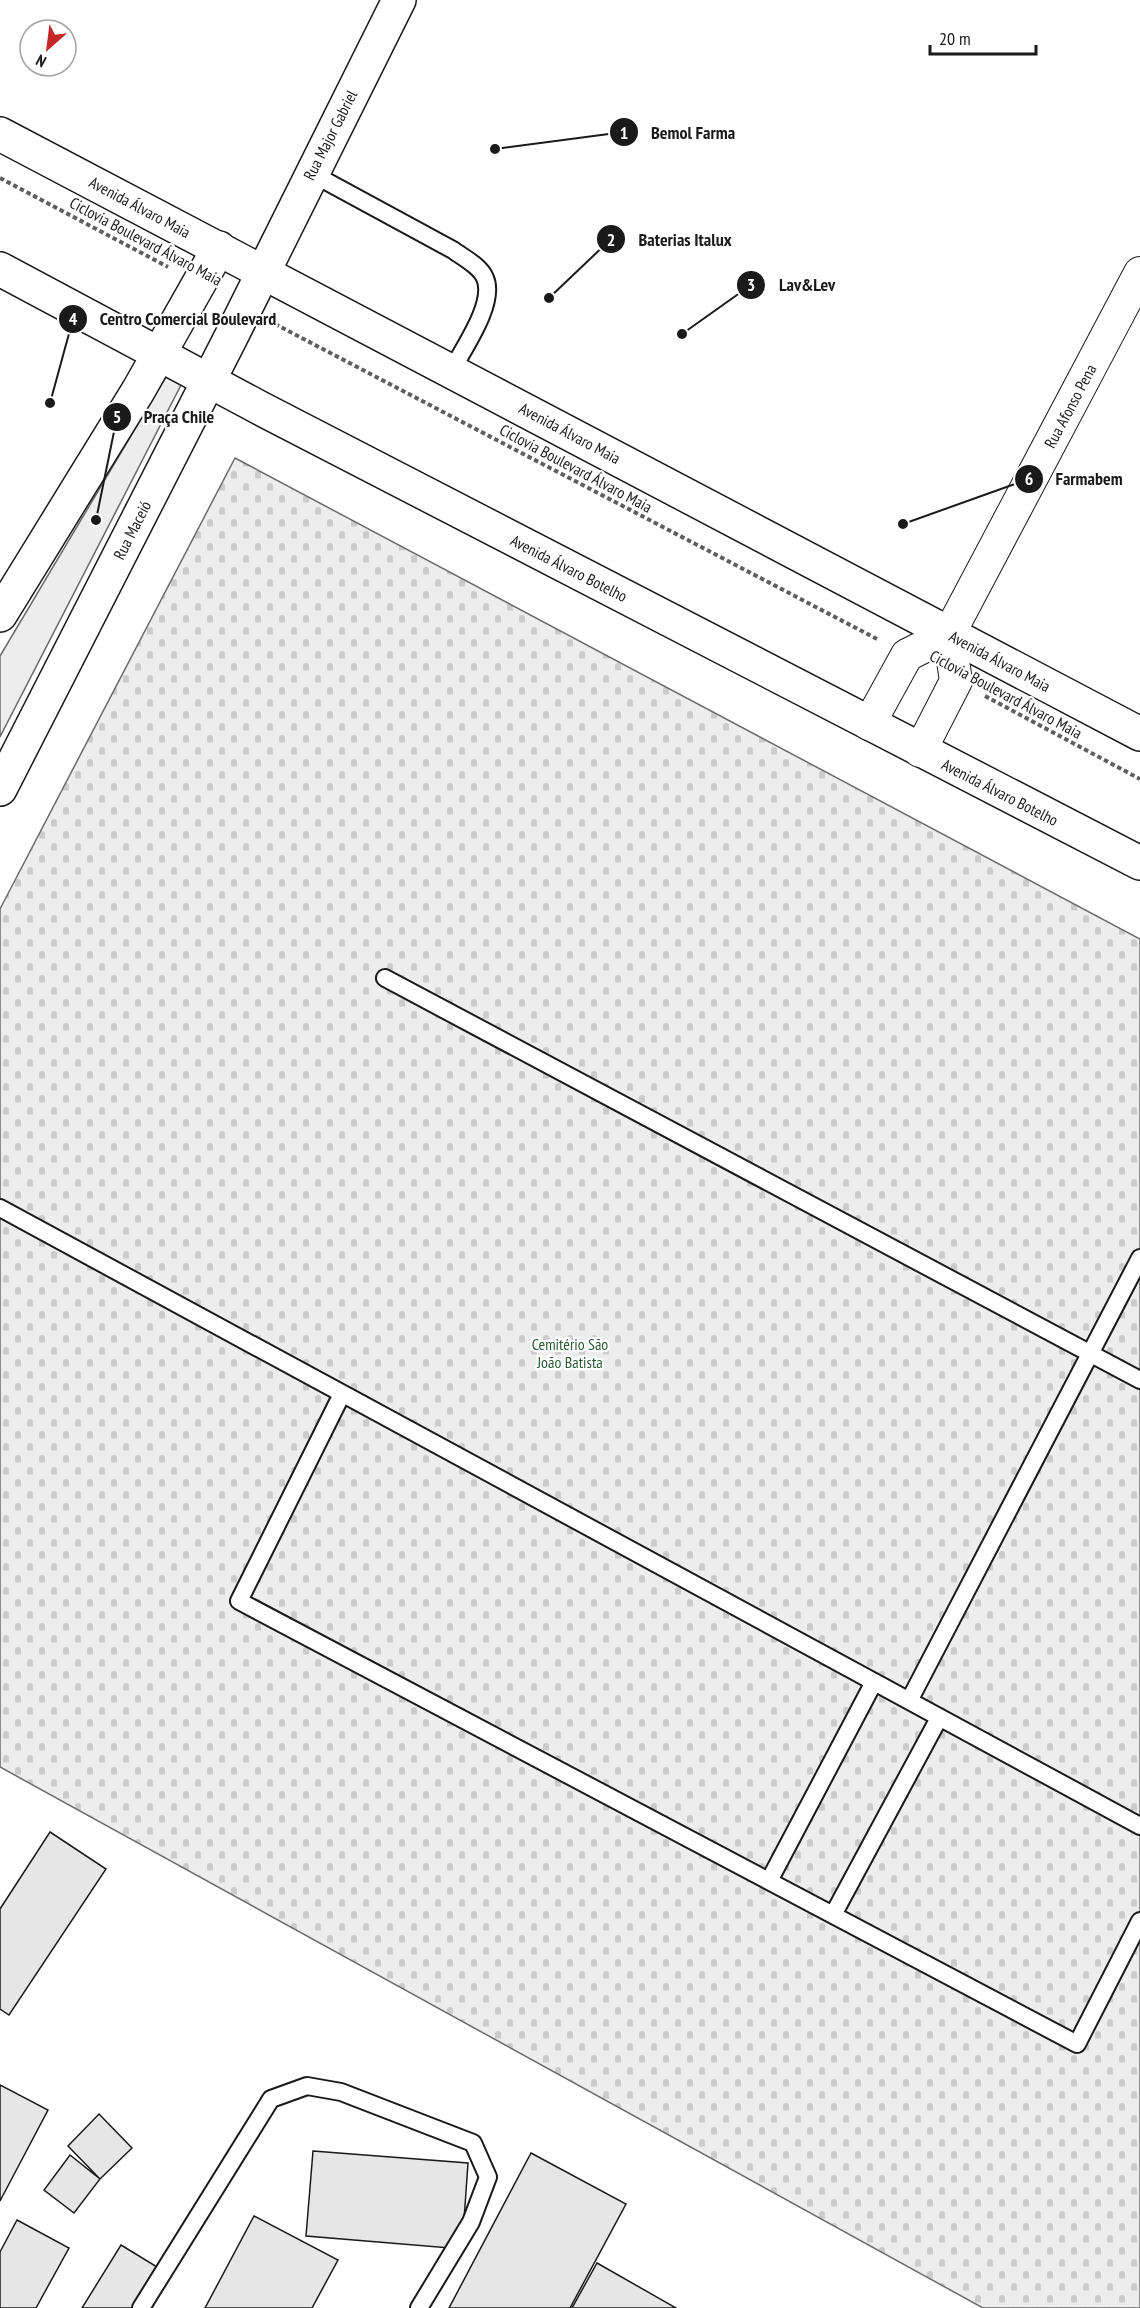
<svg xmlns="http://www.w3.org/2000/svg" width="1140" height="2308" viewBox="0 0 1140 2308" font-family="'PT Sans Narrow',sans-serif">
<defs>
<pattern id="cemetery-stones" width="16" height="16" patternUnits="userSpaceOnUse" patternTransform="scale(1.5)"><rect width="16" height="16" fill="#ededed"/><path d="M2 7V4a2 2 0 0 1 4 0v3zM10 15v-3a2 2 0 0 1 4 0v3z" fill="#cbcbcb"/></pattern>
</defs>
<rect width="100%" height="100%" fill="#fff"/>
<path fill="url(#cemetery-stones)" stroke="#6a6a6a" stroke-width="1.5" d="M 235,458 L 1140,939 L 1140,2308 L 983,2308 L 0,1767 L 0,909 Z"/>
<path fill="#ededed" stroke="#6a6a6a" stroke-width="1.5" d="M 166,377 L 181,385 L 0,737 L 0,656 Z"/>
<path fill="#e6e6e6" stroke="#1a1a1a" stroke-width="1.5" d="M 50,1832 L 106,1869 L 9,2015 L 0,2009 L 0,1909 Z
M 0,2085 L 48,2110 L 0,2201 Z
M 99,2114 L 132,2148 L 100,2179 L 68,2146 Z
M 313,2151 L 468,2163 L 462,2249 L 306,2236 Z
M 531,2153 L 626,2204 L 570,2308 L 449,2308 Z
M 70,2155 L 100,2179 L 74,2213 L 44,2190 Z
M 254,2216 L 338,2260 L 312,2308 L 205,2308 Z
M 17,2220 L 69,2248 L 36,2308 L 0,2308 L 0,2252 Z
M 121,2245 L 162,2270 L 138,2308 L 82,2308 Z
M 597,2263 L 676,2308 L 572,2308 Z"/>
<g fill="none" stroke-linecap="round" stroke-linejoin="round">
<defs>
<path id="lane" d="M 311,173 L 453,250 C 464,258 480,266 485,278 C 496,303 463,349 452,370
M 385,978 L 1140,1380
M 0,1208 L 1140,1826
M 342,1394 L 239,1601 L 1077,2044 L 1140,1921
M 909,1701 L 1140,1258
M 769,1881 L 874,1682
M 833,1915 L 939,1718
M 141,2308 L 271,2099 L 307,2086 L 341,2092 L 473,2143 L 488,2177 L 471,2222 L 419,2308"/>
<path id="street" d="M 869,724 L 907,655 L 949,634 L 1140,273
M 920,751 L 956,681 L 949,634"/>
<path id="secondary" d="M 0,615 L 138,391 L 219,248
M 0,789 L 231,337 L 399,0"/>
<path id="primary" d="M 0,134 L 1140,734
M 0,269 L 260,408 L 1140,863"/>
</defs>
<use href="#lane" stroke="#1a1a1a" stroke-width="20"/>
<use href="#street" stroke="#1a1a1a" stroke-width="34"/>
<use href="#secondary" stroke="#1a1a1a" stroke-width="36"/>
<use href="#primary" stroke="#1a1a1a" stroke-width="36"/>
<path stroke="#5f5f5f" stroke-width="4" stroke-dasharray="4.5 3" stroke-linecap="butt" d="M 0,178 L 168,267
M 275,324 L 877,639
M 985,696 L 1140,779"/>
<use href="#lane" stroke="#fff" stroke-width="16"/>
<use href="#street" stroke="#fff" stroke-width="32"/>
<use href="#secondary" stroke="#fff" stroke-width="33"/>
<use href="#primary" stroke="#fff" stroke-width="33"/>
</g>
<g text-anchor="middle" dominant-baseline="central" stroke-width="4.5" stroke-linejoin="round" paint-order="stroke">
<g font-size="16" fill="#1a1a1a" stroke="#fff">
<text transform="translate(330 135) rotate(-63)">Rua Major Gabriel</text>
<text transform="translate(140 207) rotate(28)">Avenida Álvaro Maia</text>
<text transform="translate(146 241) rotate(28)">Ciclovia Boulevard Álvaro Maia</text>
<text transform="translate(1070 406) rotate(-62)">Rua Afonso Pena</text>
<text transform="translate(570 433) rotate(28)">Avenida Álvaro Maia</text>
<text transform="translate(576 468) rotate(28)">Ciclovia Boulevard Álvaro Maia</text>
<text transform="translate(132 530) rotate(-63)">Rua Maceió</text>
<text transform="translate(569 568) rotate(27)">Avenida Álvaro Botelho</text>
<text transform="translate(1000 661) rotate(28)">Avenida Álvaro Maia</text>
<text transform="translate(1006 694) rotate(28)">Ciclovia Boulevard Álvaro Maia</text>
<text transform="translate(1000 792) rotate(27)">Avenida Álvaro Botelho</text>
</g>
<g font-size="16" fill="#2b5a34" stroke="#fff">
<text x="570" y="1344">Cemitério São<tspan x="570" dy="18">João Batista</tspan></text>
</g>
</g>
<path fill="none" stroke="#1a1a1a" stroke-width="2" d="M495 149L624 132M549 298L611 239M682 334L751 285M50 403L73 319M96 520L117 417M903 524L1029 479"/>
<g fill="#1a1a1a" stroke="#fff" stroke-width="2">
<circle cx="495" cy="149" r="6"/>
<circle cx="549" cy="298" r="6"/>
<circle cx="682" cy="334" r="6"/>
<circle cx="50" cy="403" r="6"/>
<circle cx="96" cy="520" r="6"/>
<circle cx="903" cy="524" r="6"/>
<circle cx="624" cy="132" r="15"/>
<circle cx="611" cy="239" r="15"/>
<circle cx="751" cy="285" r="15"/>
<circle cx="73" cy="319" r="15"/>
<circle cx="117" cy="417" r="15"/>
<circle cx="1029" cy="479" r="15"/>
</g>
<g font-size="18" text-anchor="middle" font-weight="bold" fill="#fff">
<text x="624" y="139">1</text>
<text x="611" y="246">2</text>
<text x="751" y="291">3</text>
<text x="73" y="325">4</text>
<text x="117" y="423">5</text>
<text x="1029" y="485">6</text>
</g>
<g font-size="18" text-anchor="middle" font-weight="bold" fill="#1a1a1a" stroke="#fff" stroke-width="4.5" stroke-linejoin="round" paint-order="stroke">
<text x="693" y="139">Bemol Farma</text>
<text x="685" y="246">Baterias Italux</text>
<text x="807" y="291">Lav&amp;Lev</text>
<text x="188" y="325">Centro Comercial Boulevard</text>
<text x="179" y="423">Praça Chile</text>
<text x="1089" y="485">Farmabem</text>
</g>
<g transform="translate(48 48) rotate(208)"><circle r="28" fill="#ffffff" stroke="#a3a3a3" stroke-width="1.5"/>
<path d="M0-4.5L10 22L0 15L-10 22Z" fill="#c62828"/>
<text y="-9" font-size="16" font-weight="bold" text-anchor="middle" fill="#1a1a1a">N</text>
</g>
<path d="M930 45v9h106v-9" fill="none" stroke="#1a1a1a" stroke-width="3"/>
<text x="939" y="45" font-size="18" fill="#1a1a1a" stroke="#ffffff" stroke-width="4.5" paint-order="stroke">20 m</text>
</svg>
